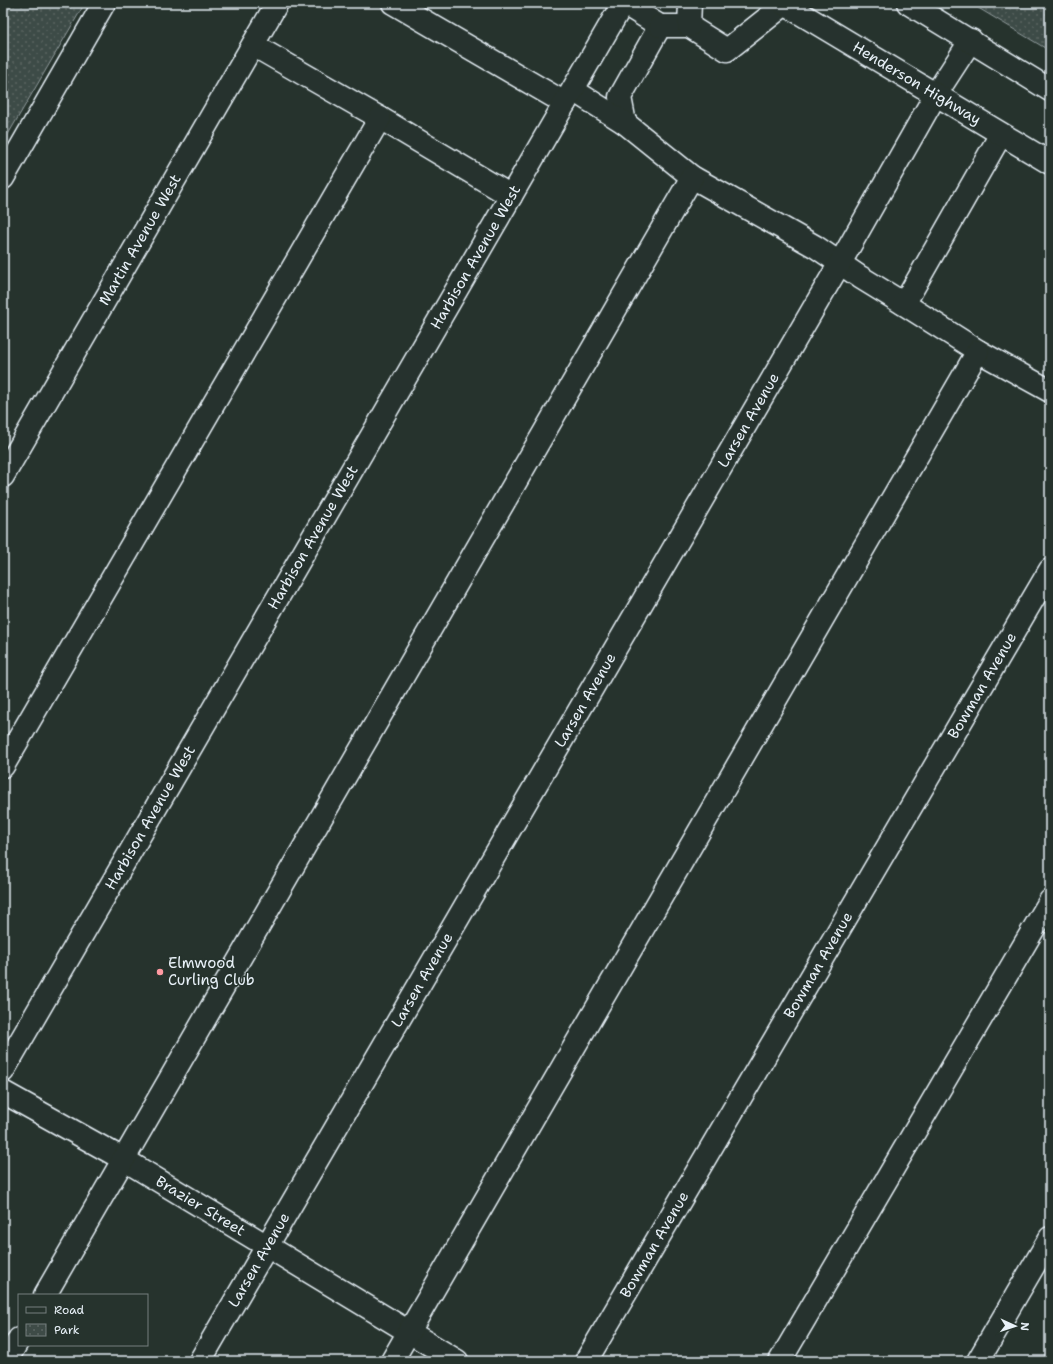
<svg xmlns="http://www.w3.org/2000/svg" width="1053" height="1364" viewBox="0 0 1053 1364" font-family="'Shantell Sans',sans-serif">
<defs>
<pattern id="park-dots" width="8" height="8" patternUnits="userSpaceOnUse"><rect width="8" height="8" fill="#3e4b47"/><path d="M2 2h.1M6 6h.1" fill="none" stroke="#5a6562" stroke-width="1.8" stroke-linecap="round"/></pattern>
</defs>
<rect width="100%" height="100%" fill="#26332d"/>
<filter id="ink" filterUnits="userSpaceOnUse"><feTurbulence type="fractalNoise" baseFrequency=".025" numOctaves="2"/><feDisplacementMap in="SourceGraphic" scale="8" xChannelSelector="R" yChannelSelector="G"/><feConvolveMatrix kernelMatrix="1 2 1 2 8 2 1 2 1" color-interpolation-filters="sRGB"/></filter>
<g filter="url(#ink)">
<path fill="url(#park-dots)" stroke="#939ea0" d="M 3,3 L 85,3 L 3,143 Z
M 970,3 L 1050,3 L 1050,51 Z"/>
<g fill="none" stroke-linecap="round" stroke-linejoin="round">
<defs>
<g id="minor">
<path d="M 393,3 L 565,103"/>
<path d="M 623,3 L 660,26 L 620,97 L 625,123"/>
<path d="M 660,26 L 689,26 L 727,50 L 785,4"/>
<path d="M 689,26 L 690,3"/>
<path d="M 253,45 L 380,118 L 511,196"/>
<path d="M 573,90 L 625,123 L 692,177 L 816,247 L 860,277 L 904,304 L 978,351 L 1050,391"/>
<path d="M 3,178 L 104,3"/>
<path d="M 904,304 L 1001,134"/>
<path id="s1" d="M 3,476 L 277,3"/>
<path d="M 3,766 L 380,118"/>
<path id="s2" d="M 3,1071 L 623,3"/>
<path id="s3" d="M 3,1092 L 123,1159 L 457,1361"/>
<path d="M 45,1295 L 692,177"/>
<path d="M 6,1361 L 19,1339"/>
<path id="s4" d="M 200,1361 L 840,263 L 936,94 L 971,40"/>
<path d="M 392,1361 L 978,351"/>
<path id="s5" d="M 586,1361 L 1050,570"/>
<path d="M 780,1361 L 1050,901"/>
<path d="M 978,1361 L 1050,1238"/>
</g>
<g id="major">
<path id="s6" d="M 783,3 L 1050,163"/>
<path d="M 908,3 L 1050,90"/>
</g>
</defs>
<use href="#minor" stroke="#e8f1f8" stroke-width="25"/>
<use href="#major" stroke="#e8f1f8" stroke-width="25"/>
<path stroke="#e8f1f8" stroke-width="2.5" stroke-dasharray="1 3" stroke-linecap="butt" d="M 63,3 L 71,9
M 3,9 L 16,3"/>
<use href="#minor" stroke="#26332d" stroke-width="22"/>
<use href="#major" stroke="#26332d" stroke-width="22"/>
</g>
</g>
<circle fill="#ff9aa2" stroke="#26332d" stroke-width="1.5" cx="160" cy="972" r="4"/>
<g text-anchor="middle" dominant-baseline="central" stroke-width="3" stroke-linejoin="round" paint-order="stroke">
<g font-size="15" fill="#e8f1f8" stroke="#26332d">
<text stroke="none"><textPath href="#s6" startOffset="156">Henderson Highway</textPath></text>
<text stroke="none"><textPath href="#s1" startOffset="273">Martin Avenue West</textPath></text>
<text stroke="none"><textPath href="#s2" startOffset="941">Harbison Avenue West</textPath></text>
<text stroke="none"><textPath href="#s4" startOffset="1089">Larsen Avenue</textPath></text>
<text stroke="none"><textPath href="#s2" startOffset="617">Harbison Avenue West</textPath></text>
<text stroke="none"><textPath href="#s5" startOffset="783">Bowman Avenue</textPath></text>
<text stroke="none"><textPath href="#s4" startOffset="765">Larsen Avenue</textPath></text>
<text stroke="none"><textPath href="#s2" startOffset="293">Harbison Avenue West</textPath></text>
<text stroke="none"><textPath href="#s5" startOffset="459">Bowman Avenue</textPath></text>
<text stroke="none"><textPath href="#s4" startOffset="441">Larsen Avenue</textPath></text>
<text stroke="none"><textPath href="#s3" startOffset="228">Brazier Street</textPath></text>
<text stroke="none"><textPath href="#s5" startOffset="135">Bowman Avenue</textPath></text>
<text stroke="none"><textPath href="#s4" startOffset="117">Larsen Avenue</textPath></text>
</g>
<g font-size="15" fill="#e8f1f8" stroke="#26332d" text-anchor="start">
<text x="168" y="963">Elmwood<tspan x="168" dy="17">Curling Club</tspan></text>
</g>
</g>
<rect width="1053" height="1364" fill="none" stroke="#26332d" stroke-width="16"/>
<rect x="8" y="8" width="1037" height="1348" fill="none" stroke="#e8f1f8" stroke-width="1.5" filter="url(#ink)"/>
<rect x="18" y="1294" width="130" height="52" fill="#26332d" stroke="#747f7e"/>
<rect x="26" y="1307" width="20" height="6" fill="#26332d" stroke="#747f7e"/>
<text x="54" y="1314" font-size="12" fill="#e8f1f8">Road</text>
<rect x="26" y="1324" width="20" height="12" fill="url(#park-dots)" stroke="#747f7e"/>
<text x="54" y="1334" font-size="12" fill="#e8f1f8">Park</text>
<g transform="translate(1015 1326) rotate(93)" stroke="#26332d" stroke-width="3" paint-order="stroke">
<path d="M0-3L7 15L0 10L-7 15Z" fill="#e8f1f8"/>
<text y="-6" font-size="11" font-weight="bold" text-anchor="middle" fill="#e8f1f8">N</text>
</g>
</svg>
